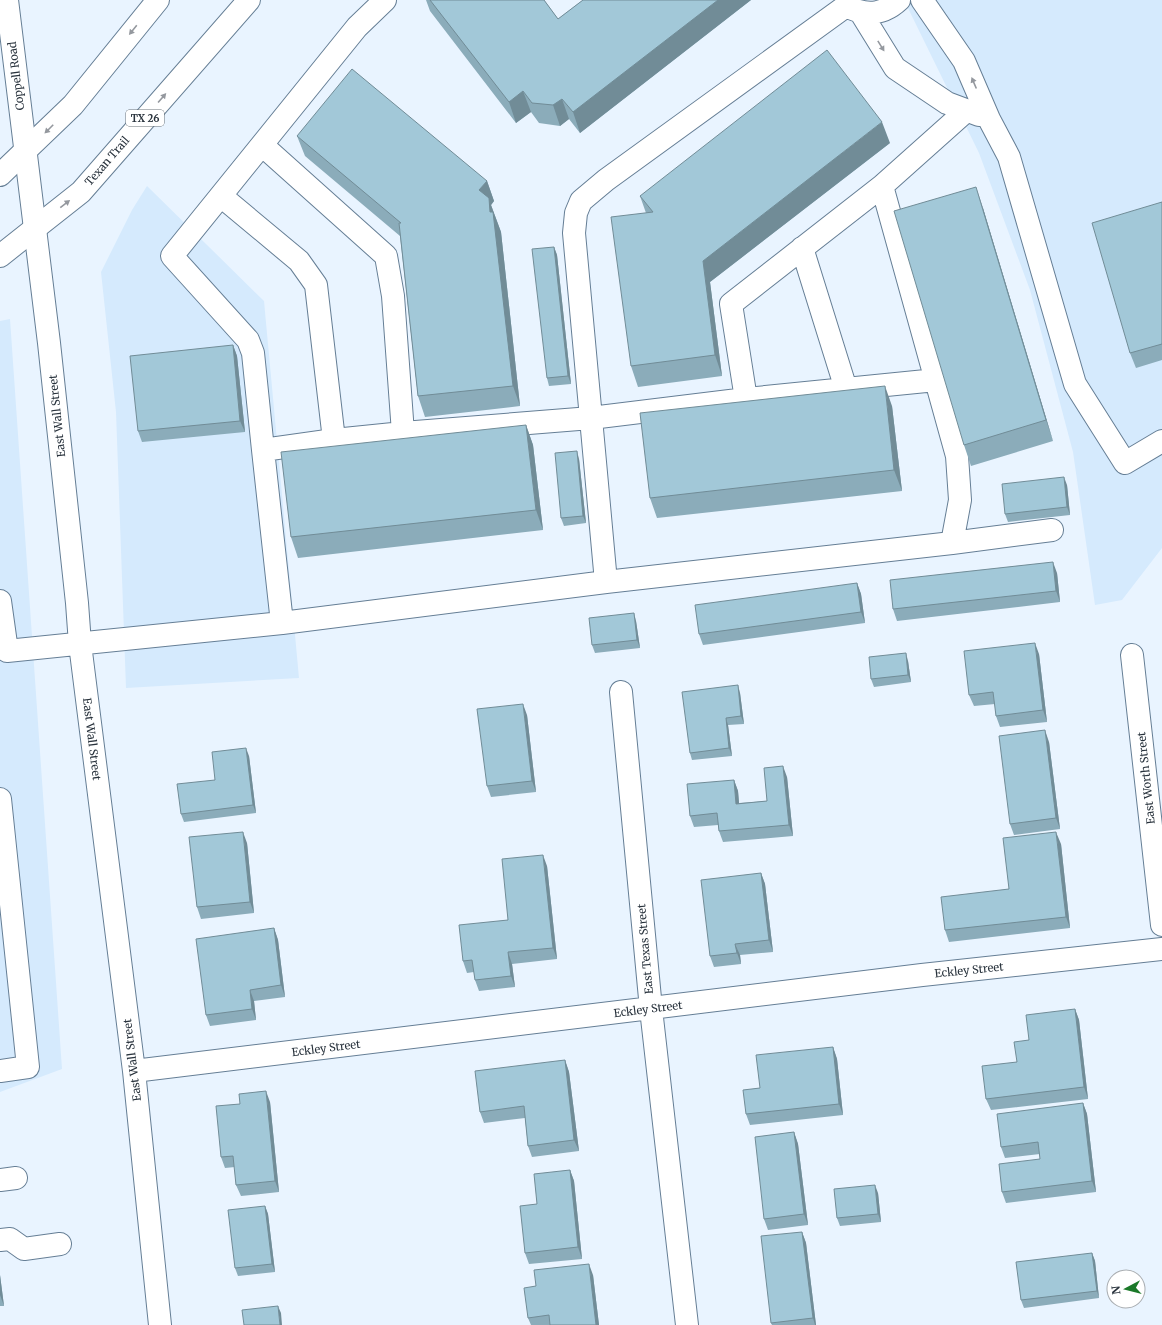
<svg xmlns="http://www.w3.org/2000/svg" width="1162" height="1325" viewBox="0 0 1162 1325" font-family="Merriweather,serif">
<rect width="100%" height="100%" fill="#e9f4ff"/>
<path fill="#d5eafd" d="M 904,0 L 1162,0 L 1162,548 L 1122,600 L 1095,605 L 1073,452 L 1030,290 L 979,153 Z
M 147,186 L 264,301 L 299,678 L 126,688 L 116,412 L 101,272 L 132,210 Z
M 10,319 L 62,1069 L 0,1092 L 0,321 Z"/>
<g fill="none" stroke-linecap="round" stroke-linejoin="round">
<defs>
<path id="minor" d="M 7,0 L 49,343 L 77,603 L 80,644 L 134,1071 L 160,1325
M 385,0 L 357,27 L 172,256 L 248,340 L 253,353 L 263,450 L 334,440 L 403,433 L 591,418 L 746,399 L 936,380
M 922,0 L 964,61 L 989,119 L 1009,157 L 1075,384 L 1125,463 L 1162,441
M 846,6 L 606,180 L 581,201 L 576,213 L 574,233 L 606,582 L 952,543 L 960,500 L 957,456 L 882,186 L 966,111
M 850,8 C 869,16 884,14 899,0
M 861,13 L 895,68 L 947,103 L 979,115
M 262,145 L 386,256 L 393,296 L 403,433
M 221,196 L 299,261 L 316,285 L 334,440
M 802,248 L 846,389
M 746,399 L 731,304 L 882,186
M 263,450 L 282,623
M 952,543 L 1052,530
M 0,601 L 7,651 L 282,623 L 606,582
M 1132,655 L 1162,925
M 621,692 L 651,1009 L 687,1325
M 0,799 L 28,1067 L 0,1071
M 134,1071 L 922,975 L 1162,949
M 0,1180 L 16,1178
M 0,1240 L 10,1239 L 24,1249 L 60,1244"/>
<path id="major" d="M 0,175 L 73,105 L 158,0
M 0,256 L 81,192 L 249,0"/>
</defs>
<use href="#minor" stroke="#657e95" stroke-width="24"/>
<use href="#major" stroke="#657e95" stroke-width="24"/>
<use href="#minor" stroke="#fff" stroke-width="22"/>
<use href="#major" stroke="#fff" stroke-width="22"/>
</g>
<path fill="#8bacba" d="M 426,0 L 544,0 L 558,19 L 583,0 L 751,0 L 580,133 L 569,119 L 560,126 L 539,123 L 531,112 L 516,123 L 430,11 Z
M 297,136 L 487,181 L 494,201 L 491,205 L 501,232 L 520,406 L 425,417 L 418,396 L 400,236 L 305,156 Z
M 890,143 L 710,282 L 722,376 L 638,387 L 631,366 L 646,213 L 640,196 Z
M 1162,202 L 1162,360 L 1136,368 L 1130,353 Z
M 983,208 L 1053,441 L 971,466 L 964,445 Z
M 554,247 L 557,255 L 571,384 L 549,386 L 547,378 Z
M 233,345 L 237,356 L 245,432 L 142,442 L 138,431 Z
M 892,406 L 902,491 L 657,518 L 650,498 Z
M 526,425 L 533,445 L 543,530 L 298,558 L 291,537 Z
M 579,459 L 586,523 L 564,526 L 561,518 Z
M 1067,485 L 1070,515 L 1008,522 L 1005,514 Z
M 1057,573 L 1060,602 L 897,621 L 893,609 Z
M 857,583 L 861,594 L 865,623 L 703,645 L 699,634 Z
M 636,621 L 640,648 L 595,653 L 592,645 Z
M 1039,654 L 1047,722 L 1000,727 L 996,716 L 995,704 L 974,706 L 969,695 Z
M 908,661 L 911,682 L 874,687 L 871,679 Z
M 740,693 L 744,724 L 728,725 L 732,756 L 692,760 L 690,753 Z
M 527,715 L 536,792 L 491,797 L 487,786 Z
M 1049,742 L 1060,829 L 1014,835 L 1010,824 Z
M 249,756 L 256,813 L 184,822 L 181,814 L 215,780 Z
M 787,777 L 793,836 L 723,842 L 719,831 L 718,825 L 694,827 L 690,816 L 734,780 L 738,791 L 739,803 L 767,801 Z
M 247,843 L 254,913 L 201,919 L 197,907 Z
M 1061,844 L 1070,928 L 949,942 L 945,930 L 1009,889 Z
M 547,866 L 557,959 L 512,964 L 515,987 L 479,991 L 475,980 L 474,972 L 467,973 L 463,961 L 508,920 Z
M 761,873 L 765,884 L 773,952 L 740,955 L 741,964 L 714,967 L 710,956 Z
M 274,928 L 278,940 L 285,997 L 254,1001 L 256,1020 L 210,1026 L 206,1015 Z
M 1075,1009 L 1079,1020 L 1088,1099 L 991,1110 L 986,1099 L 1017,1062 L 1029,1040 Z
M 833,1047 L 837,1059 L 843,1115 L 750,1125 L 746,1114 L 760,1088 Z
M 565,1060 L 569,1072 L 579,1151 L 532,1157 L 528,1146 L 525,1118 L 484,1123 L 480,1112 Z
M 270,1102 L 279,1192 L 241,1196 L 236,1185 L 235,1167 L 225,1168 L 221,1157 Z
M 1083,1103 L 1087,1114 L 1096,1192 L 1006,1203 L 1002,1192 L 1040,1159 L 1040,1154 L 1005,1158 L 1001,1147 Z
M 794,1132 L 798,1144 L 808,1225 L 768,1230 L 764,1219 Z
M 570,1170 L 574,1181 L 582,1259 L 529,1264 L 525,1253 L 537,1204 Z
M 878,1193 L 881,1222 L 840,1226 L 837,1218 Z
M 265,1206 L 268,1214 L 275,1272 L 238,1276 L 235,1268 Z
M 802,1232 L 806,1243 L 816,1325 L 772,1325 L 771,1323 Z
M 1092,1253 L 1095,1261 L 1099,1298 L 1024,1308 L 1021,1300 Z
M 0,1275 L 4,1306 L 0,1306 Z
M 593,1275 L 599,1325 L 531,1325 L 528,1318 L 536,1286 Z"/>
<path fill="#718c97" d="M 718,0 L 751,0 L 580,133 L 573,112 Z
M 523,91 L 531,112 L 516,123 L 509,102 Z
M 562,99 L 569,119 L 560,126 L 553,105 Z
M 882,122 L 890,143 L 710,282 L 722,376 L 715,355 L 703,261 Z
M 487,181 L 494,201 L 491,205 L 501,232 L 520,406 L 513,386 L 479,190 Z
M 976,187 L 983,208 L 1053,441 L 1046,420 Z
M 554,247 L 557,255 L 571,384 L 568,376 Z
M 233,345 L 237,356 L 245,432 L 240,421 Z
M 885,386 L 892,406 L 902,491 L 894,470 Z
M 526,425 L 533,445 L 543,530 L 536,510 Z
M 577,451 L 579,459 L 586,523 L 583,516 Z
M 1064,477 L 1067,485 L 1070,515 L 1067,507 Z
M 1053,562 L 1057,573 L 1060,602 L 1056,591 Z
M 857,583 L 861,594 L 865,623 L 861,612 Z
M 634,613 L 636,621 L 640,648 L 637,640 Z
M 1035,643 L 1039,654 L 1047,722 L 1043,710 Z
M 906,653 L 908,661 L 911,682 L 908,675 Z
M 738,685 L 740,693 L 744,724 L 741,716 Z
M 523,704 L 527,715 L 536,792 L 532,781 Z
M 726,718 L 728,725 L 732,756 L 729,748 Z
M 1045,730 L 1049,742 L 1060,829 L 1056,818 Z
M 246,748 L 249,756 L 256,813 L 253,805 Z
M 783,766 L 787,777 L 793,836 L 789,825 Z
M 734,780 L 738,791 L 740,815 L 736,804 Z
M 243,832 L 247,843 L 254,913 L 250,902 Z
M 1056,832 L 1061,844 L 1070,928 L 1066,917 Z
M 543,855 L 547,866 L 557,959 L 553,948 Z
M 761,873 L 765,884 L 773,952 L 769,940 Z
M 274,928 L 278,940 L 285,997 L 281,985 Z
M 735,944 L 740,955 L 741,964 L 737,953 Z
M 508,952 L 512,964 L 515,987 L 511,976 Z
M 250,990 L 254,1001 L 256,1020 L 252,1009 Z
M 1075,1009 L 1079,1020 L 1088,1099 L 1084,1087 Z
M 833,1047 L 837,1059 L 843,1115 L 839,1104 Z
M 565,1060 L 569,1072 L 579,1151 L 574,1140 Z
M 266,1091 L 270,1102 L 279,1192 L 275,1181 Z
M 1083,1103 L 1087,1114 L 1096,1192 L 1092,1181 Z
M 794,1132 L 798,1144 L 808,1225 L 804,1214 Z
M 570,1170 L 574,1181 L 582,1259 L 578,1247 Z
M 875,1185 L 878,1193 L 881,1222 L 878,1214 Z
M 265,1206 L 268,1214 L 275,1272 L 272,1264 Z
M 802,1232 L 806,1243 L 816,1325 L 815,1325 L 813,1318 Z
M 1092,1253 L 1095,1261 L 1099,1298 L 1097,1291 Z
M 589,1264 L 593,1275 L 599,1325 L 596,1325 Z
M 0,1275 L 4,1306 L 0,1295 Z
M 278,1306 L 281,1313 L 282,1325 L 280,1325 Z"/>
<path fill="#a2c8d8" stroke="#718c97" d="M 430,0 L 544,0 L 558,19 L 583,0 L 718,0 L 573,112 L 562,99 L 553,105 L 532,103 L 523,91 L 509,102 Z
M 827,50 L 882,122 L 703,261 L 715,355 L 631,366 L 611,217 L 653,212 L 640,196 Z
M 352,69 L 487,181 L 479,190 L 489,198 L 490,212 L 493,212 L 513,386 L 418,396 L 399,223 L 401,223 L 297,136 Z
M 976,187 L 1046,420 L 964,445 L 894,211 Z
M 1162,202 L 1162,344 L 1130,353 L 1092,223 Z
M 554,247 L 568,376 L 547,378 L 532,249 Z
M 233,345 L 240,421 L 138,431 L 130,356 Z
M 885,386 L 894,470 L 650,498 L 640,413 Z
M 526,425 L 536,510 L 291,537 L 281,452 Z
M 577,451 L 583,516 L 561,518 L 555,453 Z
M 1064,477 L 1067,507 L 1005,514 L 1002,484 Z
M 1053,562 L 1056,591 L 893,609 L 890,580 Z
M 857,583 L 861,612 L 699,634 L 695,605 Z
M 634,613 L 637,640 L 592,645 L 589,618 Z
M 1035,643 L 1043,710 L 996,716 L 993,692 L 969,695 L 964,651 Z
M 906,653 L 908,675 L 871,679 L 869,657 Z
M 738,685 L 741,716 L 726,718 L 729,748 L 690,753 L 682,692 Z
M 523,704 L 532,781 L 487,786 L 477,709 Z
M 1045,730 L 1056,818 L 1010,824 L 999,736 Z
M 246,748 L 253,805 L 181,814 L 177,784 L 215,780 L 212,752 Z
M 783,766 L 789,825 L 719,831 L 717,813 L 690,816 L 687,784 L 734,780 L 736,804 L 767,801 L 764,768 Z
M 243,832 L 250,902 L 197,907 L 189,837 Z
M 1056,832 L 1066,917 L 945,930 L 941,897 L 1009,889 L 1003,838 Z
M 543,855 L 553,948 L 508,952 L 511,976 L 475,980 L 472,960 L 463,961 L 459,925 L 508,920 L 502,859 Z
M 761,873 L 769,940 L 735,944 L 737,953 L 710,956 L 701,880 Z
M 274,928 L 281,985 L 250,990 L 252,1009 L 206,1015 L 196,939 Z
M 1075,1009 L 1084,1087 L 986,1099 L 982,1066 L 1017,1062 L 1014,1042 L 1029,1040 L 1026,1015 Z
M 833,1047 L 839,1104 L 746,1114 L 743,1090 L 760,1088 L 756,1055 Z
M 565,1060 L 574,1140 L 528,1146 L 524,1106 L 480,1112 L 475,1071 Z
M 266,1091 L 275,1181 L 236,1185 L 233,1156 L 221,1157 L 216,1106 L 240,1104 L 239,1094 Z
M 1083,1103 L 1092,1181 L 1002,1192 L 999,1164 L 1040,1159 L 1038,1142 L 1001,1147 L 997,1114 Z
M 794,1132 L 804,1214 L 764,1219 L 755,1137 Z
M 570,1170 L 578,1247 L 525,1253 L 520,1206 L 537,1204 L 534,1174 Z
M 875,1185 L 878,1214 L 837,1218 L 834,1189 Z
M 265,1206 L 272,1264 L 235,1268 L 228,1210 Z
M 802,1232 L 813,1318 L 771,1323 L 761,1236 Z
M 1092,1253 L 1097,1291 L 1021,1300 L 1016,1262 Z
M 589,1264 L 596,1325 L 550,1325 L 549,1315 L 528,1318 L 524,1288 L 536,1286 L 534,1270 Z
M 278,1306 L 280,1325 L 244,1325 L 242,1310 Z"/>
<defs><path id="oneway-solid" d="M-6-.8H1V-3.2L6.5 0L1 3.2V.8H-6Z"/></defs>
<g fill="#94989e">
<use href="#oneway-solid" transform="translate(133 30) rotate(129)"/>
<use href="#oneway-solid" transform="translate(881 46) rotate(58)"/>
<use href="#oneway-solid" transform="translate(974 83) rotate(-113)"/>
<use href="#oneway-solid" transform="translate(162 98) rotate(-49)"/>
<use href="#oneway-solid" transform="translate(49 129) rotate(135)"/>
<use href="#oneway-solid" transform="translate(65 204) rotate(-38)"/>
</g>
<g text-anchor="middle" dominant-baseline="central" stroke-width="3" stroke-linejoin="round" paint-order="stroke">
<rect fill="#fff" stroke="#687076" stroke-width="1" x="126" y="110" width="38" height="16" rx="3"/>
<g font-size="10" font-weight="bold" fill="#28323c">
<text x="145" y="118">TX 26</text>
</g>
<g font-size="11" fill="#28323c" stroke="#fff">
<text transform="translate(16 76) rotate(-97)">Coppell Road</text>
<text transform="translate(107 161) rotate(-49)">Texan Trail</text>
<text transform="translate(57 416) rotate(-96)">East Wall Street</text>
<text transform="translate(92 739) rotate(83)">East Wall Street</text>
<text transform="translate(1146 778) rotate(-96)">East Worth Street</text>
<text transform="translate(645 949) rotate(-95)">East Texas Street</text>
<text transform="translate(969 970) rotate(-6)">Eckley Street</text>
<text transform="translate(648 1009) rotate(-7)">Eckley Street</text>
<text transform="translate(326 1048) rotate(-7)">Eckley Street</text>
<text transform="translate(132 1060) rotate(-97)">East Wall Street</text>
</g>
</g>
<g transform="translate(1126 1289) rotate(263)"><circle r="19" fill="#ffffff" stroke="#a9adb1"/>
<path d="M0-3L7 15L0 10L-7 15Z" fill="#1b7929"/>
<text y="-6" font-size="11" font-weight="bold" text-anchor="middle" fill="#28323c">N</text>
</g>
</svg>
